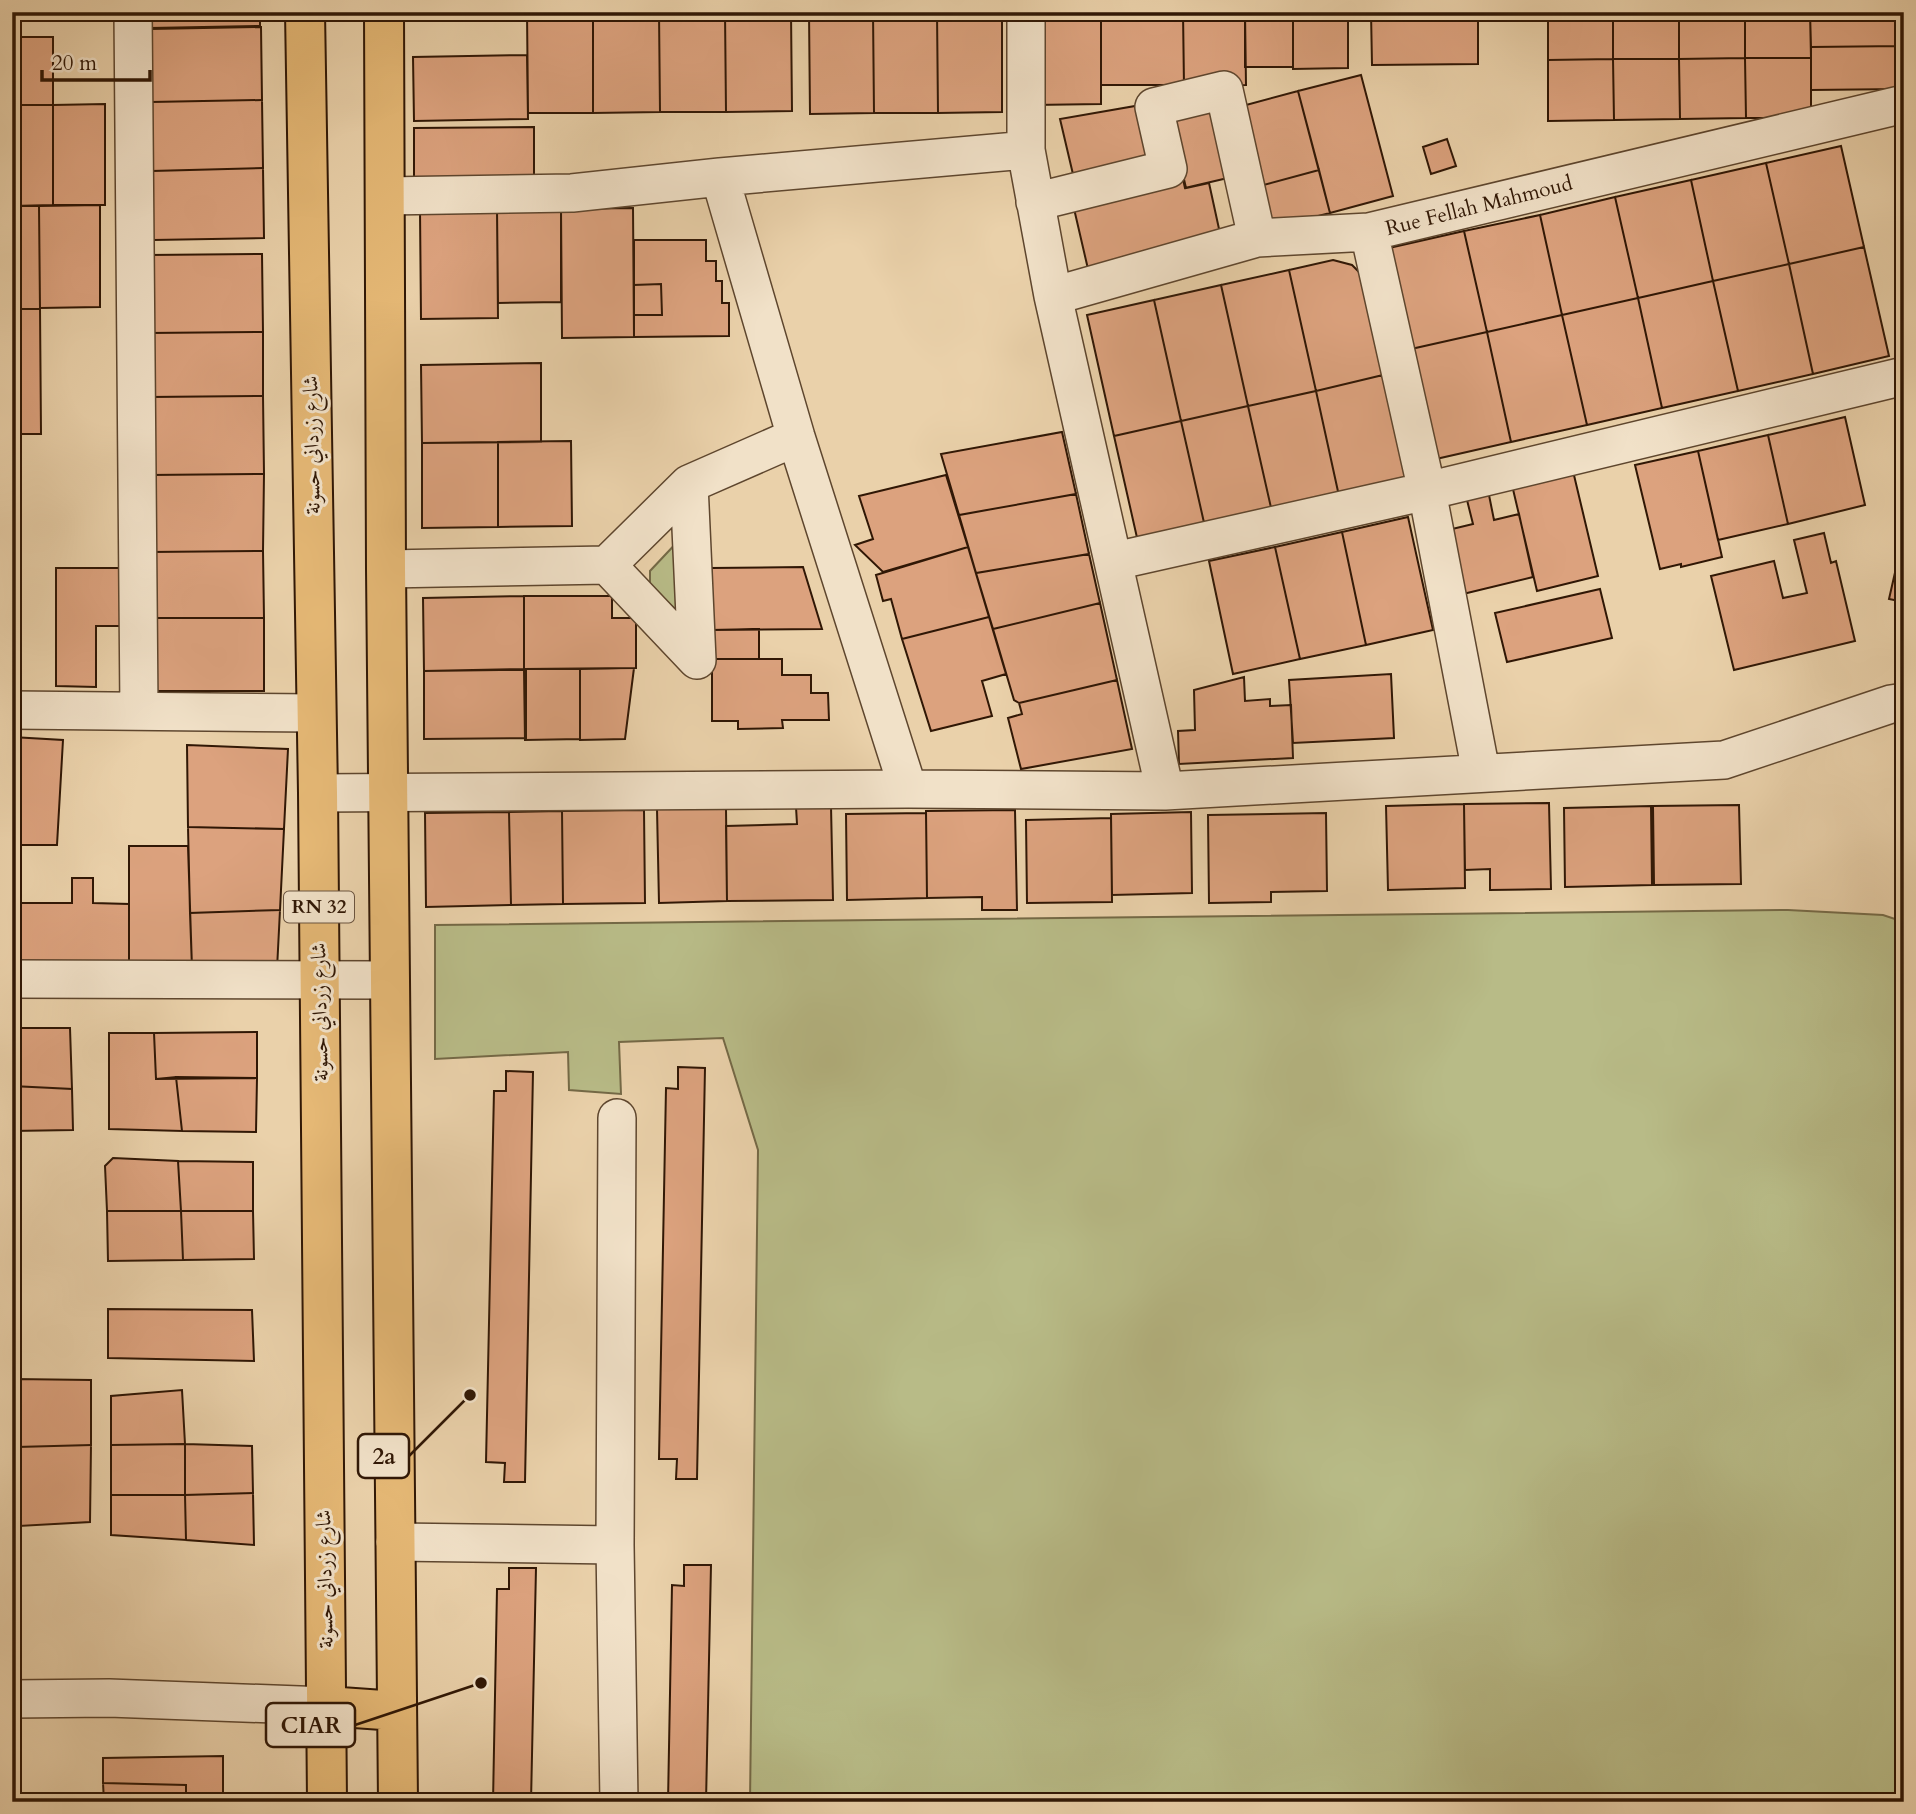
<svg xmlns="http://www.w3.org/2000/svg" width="1916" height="1814" viewBox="0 0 1916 1814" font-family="Cardo,Amiri,serif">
<rect width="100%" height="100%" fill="#ead1aa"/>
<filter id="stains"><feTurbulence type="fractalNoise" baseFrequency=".00286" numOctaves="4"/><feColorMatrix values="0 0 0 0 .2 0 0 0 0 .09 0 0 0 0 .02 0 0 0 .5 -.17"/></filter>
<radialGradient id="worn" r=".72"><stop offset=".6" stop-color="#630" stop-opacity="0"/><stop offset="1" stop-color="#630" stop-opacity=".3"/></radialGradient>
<path fill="#b8bb87" stroke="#746946" stroke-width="2" d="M 681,538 L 685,618 L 650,586 L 650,571 Z
M 1788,910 L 1883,915 L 1904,922 L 1904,1802 L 750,1802 L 758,1150 L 723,1038 L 619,1042 L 621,1094 L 569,1090 L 568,1052 L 435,1059 L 435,925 Z"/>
<path fill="#dca27e" stroke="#301705" stroke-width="2" d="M 150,12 L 260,12 L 260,26 L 150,28 Z
M 527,12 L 593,12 L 593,113 L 528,113 Z
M 593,12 L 659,12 L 660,112 L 593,113 Z
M 659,12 L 725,12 L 726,112 L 660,112 Z
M 725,12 L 791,12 L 792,111 L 726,112 Z
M 809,12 L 873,12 L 874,113 L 810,114 Z
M 873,12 L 937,12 L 938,113 L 874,113 Z
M 937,12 L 1002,12 L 1002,112 L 938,113 Z
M 1033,12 L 1101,12 L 1101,104 L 1033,105 Z
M 1101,12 L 1183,12 L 1184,85 L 1101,85 Z
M 1183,12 L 1245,12 L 1246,85 L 1184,86 Z
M 1245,12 L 1293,12 L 1293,67 L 1245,67 Z
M 1293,12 L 1348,12 L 1348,68 L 1293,69 Z
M 1371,12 L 1478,12 L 1478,64 L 1372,65 Z
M 1548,12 L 1613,12 L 1613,59 L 1548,60 Z
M 1613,12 L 1679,12 L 1679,59 L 1613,59 Z
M 1679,12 L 1745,12 L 1745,58 L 1679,59 Z
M 1745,12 L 1810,12 L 1811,58 L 1745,58 Z
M 1810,12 L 1901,12 L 1901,46 L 1811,47 Z
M 261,27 L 262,100 L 151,102 L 150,29 Z
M 12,37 L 53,37 L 53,105 L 12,105 Z
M 1901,46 L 1901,89 L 1811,90 L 1811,47 Z
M 527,55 L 528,119 L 414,121 L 413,57 Z
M 1745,58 L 1811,58 L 1811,118 L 1746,118 Z
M 1745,58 L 1746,118 L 1680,119 L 1679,59 Z
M 1613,59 L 1679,59 L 1680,119 L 1614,120 Z
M 1613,59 L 1614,120 L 1548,121 L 1548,60 Z
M 1361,75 L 1393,196 L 1330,213 L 1298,91 Z
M 1298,91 L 1319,170 L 1256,187 L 1235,108 Z
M 1214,97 L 1232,177 L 1185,188 L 1167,108 Z
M 262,100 L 263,168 L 152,171 L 151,102 Z
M 105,104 L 105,205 L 53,205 L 53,105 Z
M 12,105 L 53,105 L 53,205 L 12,206 Z
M 1141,105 L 1157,168 L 1076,187 L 1060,119 Z
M 534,127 L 534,185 L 414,186 L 414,128 Z
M 1447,139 L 1456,166 L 1431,174 L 1423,147 Z
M 1841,146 L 1864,247 L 1789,264 L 1766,163 Z
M 1766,163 L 1789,264 L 1713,281 L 1691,180 Z
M 263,168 L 264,238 L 153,240 L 152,171 Z
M 1319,170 L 1330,213 L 1267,229 L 1256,187 Z
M 1183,175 L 1186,188 L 1209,183 L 1221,238 L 1088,269 L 1072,200 Z
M 1691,180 L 1713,281 L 1638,298 L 1615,197 Z
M 1615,197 L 1638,298 L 1562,315 L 1540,215 Z
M 100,205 L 100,307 L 40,308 L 39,206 Z
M 12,206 L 39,206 L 40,309 L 12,309 Z
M 633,208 L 634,337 L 562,338 L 561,209 Z
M 497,209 L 561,209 L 561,302 L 498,303 Z
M 497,209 L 498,318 L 421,319 L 420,210 Z
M 1540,215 L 1562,315 L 1487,332 L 1464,231 Z
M 1464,231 L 1487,332 L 1411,349 L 1389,248 Z
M 634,240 L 706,240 L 706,261 L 716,261 L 716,281 L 722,281 L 722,303 L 729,303 L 729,336 L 634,337 Z
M 1864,247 L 1889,356 L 1813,374 L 1789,264 Z
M 262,254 L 263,332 L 148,333 L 148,255 Z
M 1333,260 L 1352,265 L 1360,273 L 1383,375 L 1316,391 L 1289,270 Z
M 1789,264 L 1813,374 L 1738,391 L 1713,281 Z
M 1289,270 L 1316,391 L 1248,406 L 1221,285 Z
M 1713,281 L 1738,391 L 1662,408 L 1638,298 Z
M 661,284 L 662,315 L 634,315 L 634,285 Z
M 1221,285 L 1248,406 L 1181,421 L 1154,300 Z
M 1638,298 L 1662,408 L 1587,425 L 1562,315 Z
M 1154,300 L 1181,421 L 1114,436 L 1087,315 Z
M 12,309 L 40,309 L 41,434 L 12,434 Z
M 1562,315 L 1587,425 L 1511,442 L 1487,332 Z
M 263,332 L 263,396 L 149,397 L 148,333 Z
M 1487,332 L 1511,442 L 1436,459 L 1411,349 Z
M 541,363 L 541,442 L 422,443 L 421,365 Z
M 1383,375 L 1407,481 L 1339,496 L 1316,391 Z
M 1316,391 L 1339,496 L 1272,512 L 1248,406 Z
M 263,396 L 264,474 L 149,475 L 149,397 Z
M 1248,406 L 1272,512 L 1205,527 L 1181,421 Z
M 1845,417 L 1865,505 L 1788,524 L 1768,435 Z
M 1181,421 L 1205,527 L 1138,542 L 1114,436 Z
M 1062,432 L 1076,494 L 959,515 L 941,454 Z
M 1768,435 L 1788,524 L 1718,540 L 1698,451 Z
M 571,441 L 572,526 L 498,527 L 498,442 Z
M 498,442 L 498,527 L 422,528 L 422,443 Z
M 1698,451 L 1722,557 L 1681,567 L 1681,564 L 1660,569 L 1635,465 Z
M 1573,471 L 1598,576 L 1537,591 L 1512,485 Z
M 264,474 L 263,551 L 150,552 L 149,475 Z
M 946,475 L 968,547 L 883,572 L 855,545 L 873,539 L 859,496 Z
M 1488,490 L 1494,520 L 1519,514 L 1533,577 L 1463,594 L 1448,530 L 1473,524 L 1466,496 Z
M 1076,494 L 1089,554 L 976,573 L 959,515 Z
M 1408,517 L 1433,630 L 1366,645 L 1342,532 Z
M 1342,532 L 1366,645 L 1300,659 L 1275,547 Z
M 1824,533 L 1831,563 L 1836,561 L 1855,641 L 1734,670 L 1711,576 L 1774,561 L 1783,598 L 1807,593 L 1794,540 Z
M 1904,533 L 1904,602 L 1889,599 Z
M 968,547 L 989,617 L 902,639 L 891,599 L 883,601 L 876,575 Z
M 1275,547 L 1300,659 L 1233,674 L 1209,561 Z
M 263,551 L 264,618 L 150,618 L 150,552 Z
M 1089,554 L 1100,603 L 993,629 L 976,573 Z
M 803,567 L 822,629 L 711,630 L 711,568 Z
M 56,568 L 126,568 L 126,626 L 96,626 L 96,687 L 56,686 Z
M 1600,589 L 1612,638 L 1507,662 L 1495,613 Z
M 524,596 L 612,596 L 612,618 L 636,618 L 636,668 L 524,669 Z
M 524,596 L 524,669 L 424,671 L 423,598 Z
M 1100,603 L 1117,680 L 1019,703 L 1014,700 L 993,629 Z
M 989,617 L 1006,674 L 982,681 L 992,716 L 931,731 L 902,639 Z
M 150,618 L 264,618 L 264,691 L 150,691 Z
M 759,629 L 759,659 L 712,659 L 711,630 Z
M 712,659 L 782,659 L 782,675 L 811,675 L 811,693 L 828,693 L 829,720 L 782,720 L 783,728 L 738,729 L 738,721 L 712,721 Z
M 634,668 L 625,739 L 580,740 L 580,669 Z
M 524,669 L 580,669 L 580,739 L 525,740 Z
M 500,670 L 526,670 L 526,738 L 424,739 L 424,671 Z
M 1391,674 L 1394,738 L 1293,743 L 1289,680 Z
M 1244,677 L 1245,701 L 1270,699 L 1270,706 L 1291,705 L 1293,758 L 1179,764 L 1178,731 L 1195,730 L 1194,690 Z
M 1117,680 L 1132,749 L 1021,769 L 1008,718 L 1022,714 L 1019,703 Z
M 12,737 L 63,740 L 57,845 L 12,845 Z
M 187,745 L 288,749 L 284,829 L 188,827 Z
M 1549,803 L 1551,889 L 1490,890 L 1490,869 L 1465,870 L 1464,804 Z
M 1464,804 L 1465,888 L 1388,890 L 1386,806 Z
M 1739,805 L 1741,884 L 1654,885 L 1653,806 Z
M 831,806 L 833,900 L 727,901 L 726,826 L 797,824 L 796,807 Z
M 1651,806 L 1652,885 L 1565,887 L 1564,808 Z
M 726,808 L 727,901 L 659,903 L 657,809 Z
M 644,810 L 645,903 L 563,904 L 562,811 Z
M 1015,810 L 1017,910 L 982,910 L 982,897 L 927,898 L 926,811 Z
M 562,811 L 563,904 L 511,905 L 509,812 Z
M 509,812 L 511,905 L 426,907 L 425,813 Z
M 1191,812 L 1192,893 L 1112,895 L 1111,814 Z
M 926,813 L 927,898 L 847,900 L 846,814 Z
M 1326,813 L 1327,891 L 1271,892 L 1271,902 L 1209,903 L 1208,815 Z
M 1111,818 L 1112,902 L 1027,903 L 1026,820 Z
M 188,827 L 284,829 L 280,910 L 190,913 Z
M 129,846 L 188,846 L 192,968 L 129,967 Z
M 72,878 L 93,878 L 93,903 L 129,904 L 129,967 L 12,966 L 12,903 L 72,903 Z
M 280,910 L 277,969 L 192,968 L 190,913 Z
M 12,1028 L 70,1028 L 72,1089 L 12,1086 Z
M 257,1032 L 257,1078 L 156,1079 L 154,1033 Z
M 109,1033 L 154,1033 L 156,1079 L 176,1077 L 182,1131 L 109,1129 Z
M 678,1067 L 705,1068 L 697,1479 L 676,1479 L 677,1459 L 659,1459 L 666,1088 L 678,1089 Z
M 506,1071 L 533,1072 L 525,1482 L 504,1482 L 505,1463 L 486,1462 L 494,1091 L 506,1091 Z
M 176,1077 L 257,1078 L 256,1132 L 182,1131 Z
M 12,1086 L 72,1089 L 73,1130 L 12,1131 Z
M 113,1158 L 178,1161 L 181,1211 L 107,1211 L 105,1166 Z
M 178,1161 L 253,1162 L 253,1211 L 181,1211 Z
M 107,1211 L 181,1211 L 183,1260 L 108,1261 Z
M 181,1211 L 253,1211 L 254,1259 L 183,1260 Z
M 108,1309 L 252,1310 L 254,1361 L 108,1358 Z
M 14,1379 L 91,1380 L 91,1445 L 17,1447 Z
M 182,1390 L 185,1444 L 111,1445 L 111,1396 Z
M 12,1396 L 15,1396 L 17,1447 L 12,1447 Z
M 185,1444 L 252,1446 L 253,1493 L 185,1495 Z
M 185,1444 L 185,1495 L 111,1495 L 111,1445 Z
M 91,1445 L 90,1522 L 19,1526 L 17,1447 Z
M 12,1447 L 17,1447 L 19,1526 L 12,1526 Z
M 253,1493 L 254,1545 L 186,1540 L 185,1495 Z
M 111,1495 L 185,1495 L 186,1540 L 111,1535 Z
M 684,1565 L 711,1565 L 706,1802 L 668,1802 L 672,1585 L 684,1586 Z
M 509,1568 L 536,1568 L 531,1802 L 493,1802 L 497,1589 L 509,1589 Z
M 223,1756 L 223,1802 L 186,1802 L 186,1785 L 103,1783 L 103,1758 Z
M 103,1783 L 186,1785 L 186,1802 L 104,1802 Z"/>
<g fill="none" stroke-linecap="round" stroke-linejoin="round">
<defs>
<path id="minor" d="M 133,12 L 139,710
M 1026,150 L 1026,12
M 720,177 L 1026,150 L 1053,296 L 1165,791
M 385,196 L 572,193 L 720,177 L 796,437 L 908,789
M 1035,202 L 1168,169 L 1154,107 L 1224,90 L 1257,238
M 1369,232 L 1427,491 L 1481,772
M 1053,296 L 1257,238 L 1369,232 L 1904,104
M 1115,561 L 1427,491 L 1904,376
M 607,565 L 697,660 L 689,484
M 386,569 L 607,565 L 689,484 L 796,437
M 12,710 L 315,713
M 318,793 L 908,789 L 1165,791 L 1724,760 L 1891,704 L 1904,702
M 12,979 L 390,980
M 617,1118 L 615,1545 L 619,1802
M 395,1542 L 615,1545
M 12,1699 L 109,1698 L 326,1706"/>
<path id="major" d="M 305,12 L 318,793 L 327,1802
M 384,12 L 386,569 L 398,1802
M 326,1706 L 397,1711"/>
</defs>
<use href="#minor" stroke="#5e462e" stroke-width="40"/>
<use href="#major" stroke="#301705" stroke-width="42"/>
<use href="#minor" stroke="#f1e1c8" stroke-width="37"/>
<use href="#major" stroke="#e5b875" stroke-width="38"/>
</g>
<g text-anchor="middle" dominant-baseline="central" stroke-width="6" stroke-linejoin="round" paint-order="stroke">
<rect fill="#f1e1c8" stroke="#6a5440" stroke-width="2" x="284" y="891.5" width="70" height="31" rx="5"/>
<g font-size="19" font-weight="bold" fill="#301705">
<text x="319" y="907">RN 32</text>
</g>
<g font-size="21" fill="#301705" stroke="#f1e1c8">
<text transform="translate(1479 206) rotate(-14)">Rue Fellah Mahmoud</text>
<text transform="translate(312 445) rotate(-91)">شارع زرداني حسونة</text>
<text transform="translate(320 1012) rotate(-91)">شارع زرداني حسونة</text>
<text transform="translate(325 1579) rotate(-91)">شارع زرداني حسونة</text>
</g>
</g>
<path fill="none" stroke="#301705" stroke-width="2.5" d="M470 1395L409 1456M481 1683L355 1725"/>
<g fill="#301705" stroke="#f1e1c8" stroke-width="2.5">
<circle cx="470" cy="1395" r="7"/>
<circle cx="481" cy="1683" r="7"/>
</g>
<g fill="#f1e1c8" stroke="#301705" stroke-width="2.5">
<rect x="358" y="1434" width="51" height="44" rx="7"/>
<rect x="266" y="1703" width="89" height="44" rx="7"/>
</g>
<g font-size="23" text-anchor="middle" font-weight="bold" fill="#301705">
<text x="384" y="1464">2a</text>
<text x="311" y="1733">CIAR</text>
</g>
<rect width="1916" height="1814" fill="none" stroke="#ead1aa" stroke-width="42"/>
<rect x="14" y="14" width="1888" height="1786" fill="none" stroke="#301705" stroke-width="3.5"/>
<rect x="21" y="21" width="1874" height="1772" fill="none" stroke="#301705" stroke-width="2"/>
<path d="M42 70v10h108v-10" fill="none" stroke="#301705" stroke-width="3.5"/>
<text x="52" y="70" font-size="21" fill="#301705" stroke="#f1e1c8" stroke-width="5" paint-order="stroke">20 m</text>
<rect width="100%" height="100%" filter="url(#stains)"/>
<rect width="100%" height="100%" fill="url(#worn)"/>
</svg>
